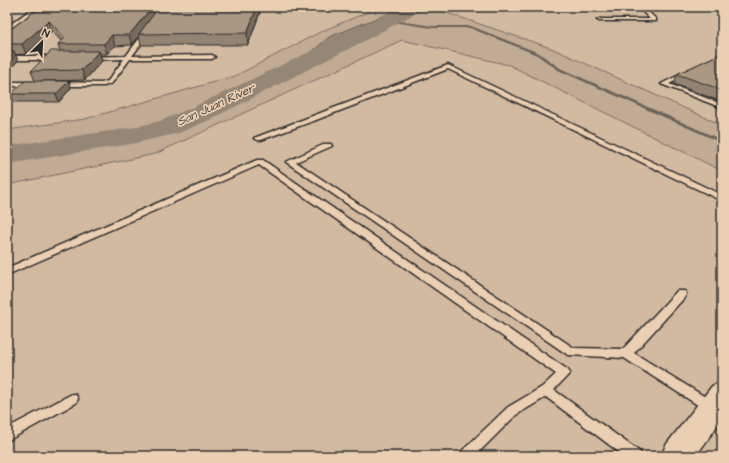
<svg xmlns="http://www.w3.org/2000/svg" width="729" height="463" viewBox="0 0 729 463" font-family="'Architects Daughter',sans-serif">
<rect width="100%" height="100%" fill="#e3c8ad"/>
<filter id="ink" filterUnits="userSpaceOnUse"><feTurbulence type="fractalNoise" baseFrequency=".025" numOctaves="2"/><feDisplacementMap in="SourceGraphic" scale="8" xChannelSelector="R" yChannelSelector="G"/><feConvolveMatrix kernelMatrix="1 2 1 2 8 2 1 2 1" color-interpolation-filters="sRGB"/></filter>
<g filter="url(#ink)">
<path fill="#d2baa1" d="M 7,7 L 410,7 L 322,31 L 235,76 L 85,119 L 7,130 Z
M 429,7 L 722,7 L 722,125 L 551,48 Z
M 402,40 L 509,65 L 722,171 L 722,456 L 7,456 L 7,185 L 155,154 Z"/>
<path fill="#c1ab95" stroke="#766b60" d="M 380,7 L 429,7 L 551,48 L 722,125 L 722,171 L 509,65 L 402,40 L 155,154 L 7,185 L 7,130 L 85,119 L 235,76 L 322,31 Z"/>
<path fill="#958676" stroke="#6b6258" d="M 397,7 L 419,7 L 419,10 L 317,60 L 293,68 L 329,37 L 397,10 Z"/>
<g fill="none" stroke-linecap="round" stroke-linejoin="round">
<path fill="#6b6258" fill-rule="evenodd" d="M 387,19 L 432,26 L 471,26 L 539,53 L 560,68 L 722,140 L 722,143 L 558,70 L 537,55 L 470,28 L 432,28 L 386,21 L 385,20 Z"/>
<path fill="#958676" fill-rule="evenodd" d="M 399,7 L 419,7 L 416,13 L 366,40 L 209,120 L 179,133 L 131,144 L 7,164 L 7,146 L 131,128 L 160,121 L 191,108 L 352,32 Z"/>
<defs>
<path id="service" d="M 34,7 L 39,7 L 7,31 L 7,27 Z
M 638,7 L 643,7 L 656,19 L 656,21 L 599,21 L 597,20 L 599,19 L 650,19 Z
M 147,30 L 150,32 L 132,56 L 212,55 L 215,57 L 212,59 L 130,59 L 112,83 L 104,86 L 59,86 L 56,84 L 59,82 L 101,83 L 108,81 L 124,59 L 88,60 L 86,59 L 86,57 L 126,56 L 145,31 Z
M 7,56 L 56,56 L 59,58 L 56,60 L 7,60 Z
M 448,65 L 722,195 L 722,201 L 448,69 L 316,120 L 261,140 L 258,140 L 254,138 Z
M 685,72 L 690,73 L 669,84 L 722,104 L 722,108 L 661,84 Z
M 7,82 L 32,82 L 35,84 L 32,86 L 7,86 Z
M 325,144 L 331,144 L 332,146 L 296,162 L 574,348 L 623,349 L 677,291 L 685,291 L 686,294 L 685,297 L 634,353 L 715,403 L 717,407 L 715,411 L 711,412 L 707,411 L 624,358 L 568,355 L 286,162 Z
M 257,160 L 263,160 L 568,370 L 570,373 L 554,390 L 640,452 L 642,456 L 624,456 L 546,397 L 516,415 L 475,456 L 459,456 L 461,452 L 508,407 L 542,387 L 556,374 L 259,165 L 7,275 L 7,268 Z
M 72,394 L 76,395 L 78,399 L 76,403 L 7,441 L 7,428 Z"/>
<path id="tertiary" d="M 722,382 L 722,419 L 696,456 L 661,456 L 666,445 L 712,386 Z"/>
</defs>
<use href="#service" stroke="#2b2b2b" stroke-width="3"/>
<use href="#tertiary" stroke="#2b2b2b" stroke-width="3"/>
<use href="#service" fill="#ebcfb2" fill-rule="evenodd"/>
<use href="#tertiary" fill="#ebcfb2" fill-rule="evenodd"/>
</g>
<path fill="#938372" stroke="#2b2b2b" d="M 40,7 L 262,7 L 248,45 L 141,45 L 139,36 L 132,45 L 115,46 L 107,54 L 100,54 L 102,61 L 85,80 L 42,81 L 71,88 L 59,102 L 14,102 L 11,94 L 35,81 L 31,71 L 60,51 L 58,44 L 61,41 L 52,31 L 26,54 L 15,55 L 18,61 L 7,71 L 7,32 Z
M 722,53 L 722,102 L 674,84 L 677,74 Z"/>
<path fill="#786a5c" stroke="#2b2b2b" d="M 152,7 L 161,7 L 139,34 L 139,36 L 132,45 L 129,35 Z
M 257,7 L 262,7 L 248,45 L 247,33 Z
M 49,21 L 52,31 L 26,54 L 22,44 Z
M 112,35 L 115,46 L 107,54 L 104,44 Z
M 14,51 L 18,61 L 7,71 L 7,56 Z
M 99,51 L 102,61 L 85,80 L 82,70 Z
M 69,81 L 71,88 L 59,102 L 56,94 Z"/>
<path fill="#ab9884" stroke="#2b2b2b" d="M 40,7 L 152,7 L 129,35 L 112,35 L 104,44 L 58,44 L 65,38 L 49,21 L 22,44 L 7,44 L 7,32 Z
M 159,7 L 257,7 L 247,33 L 139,34 Z
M 7,50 L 14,51 L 7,56 Z
M 51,51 L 99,51 L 82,70 L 31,71 Z
M 722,53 L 722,90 L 677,74 Z
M 25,81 L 69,81 L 56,94 L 11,94 Z"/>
</g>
<g text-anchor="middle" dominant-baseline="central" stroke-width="3.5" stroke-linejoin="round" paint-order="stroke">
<g font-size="12" font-style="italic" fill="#46423e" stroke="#ebcfb2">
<text transform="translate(216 105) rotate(-25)">San Juan River</text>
</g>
</g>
<rect width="729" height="463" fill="none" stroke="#ebcfb2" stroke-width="24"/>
<rect x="12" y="12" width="705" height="439" fill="none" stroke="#2b2b2b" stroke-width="1.5" filter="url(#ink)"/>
<g transform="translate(42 42) rotate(24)" stroke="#ebcfb2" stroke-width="3" paint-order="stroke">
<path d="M0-3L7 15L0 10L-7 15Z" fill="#2b2b2b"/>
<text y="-6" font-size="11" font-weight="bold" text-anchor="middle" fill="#2b2b2b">N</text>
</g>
</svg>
